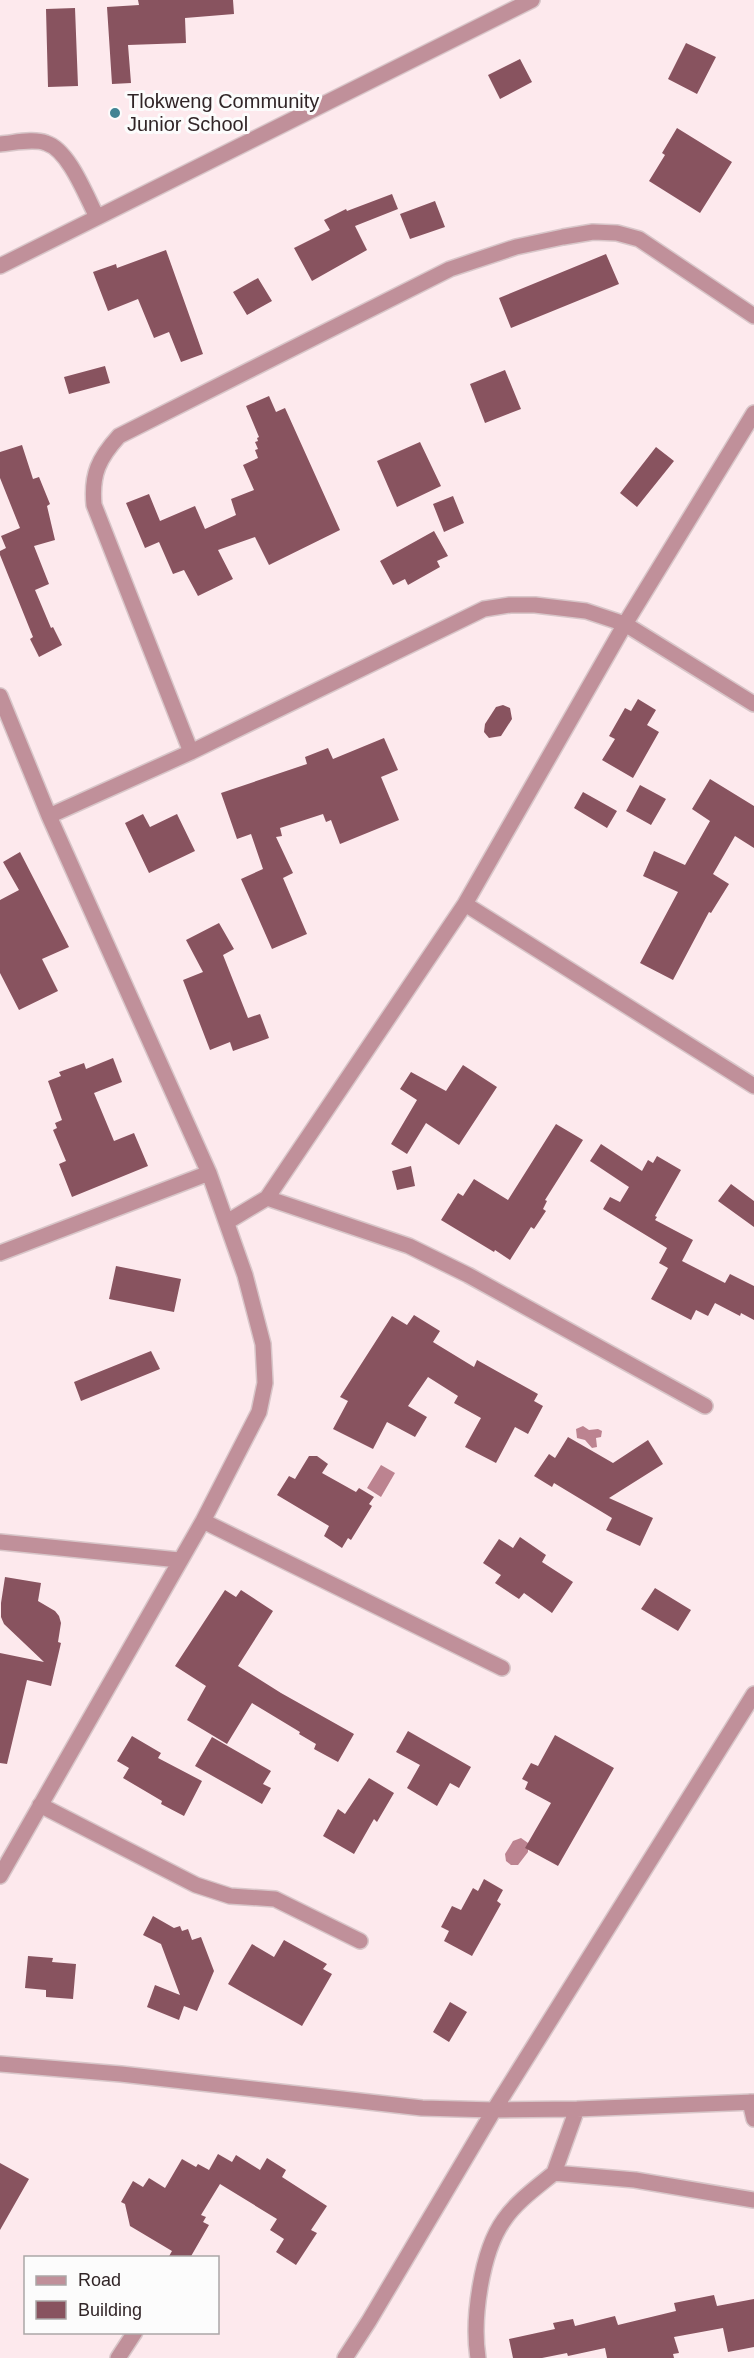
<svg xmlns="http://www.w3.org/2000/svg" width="754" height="2358" viewBox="0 0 754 2358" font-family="Arial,sans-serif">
<rect width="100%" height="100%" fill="#fde9ed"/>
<path fill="#bc8390" d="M 583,1426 L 589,1430 L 598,1429 L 602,1431 L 601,1437 L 596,1438 L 597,1447 L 592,1448 L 585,1440 L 577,1438 L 576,1429 Z
M 381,1465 L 395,1473 L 381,1497 L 367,1488 Z
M 521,1838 L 528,1843 L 528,1852 L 518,1865 L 511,1865 L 506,1861 L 505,1854 L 513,1841 Z"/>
<path fill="#88535f" d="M 138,0 L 233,0 L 234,14 L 185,18 L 186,43 L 128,45 L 131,83 L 112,84 L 107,7 L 139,5 Z
M 75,8 L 78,86 L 48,87 L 46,9 Z
M 686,43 L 716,57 L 697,94 L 668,79 Z
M 520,59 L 532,82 L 500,99 L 488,75 Z
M 677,128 L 732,162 L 700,213 L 649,181 L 665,155 L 662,153 Z
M 392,194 L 398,209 L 355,226 L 367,250 L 312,281 L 294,248 L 330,230 L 324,220 L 346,209 L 347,211 Z
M 435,201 L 445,227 L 410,239 L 400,214 Z
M 166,250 L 203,354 L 181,362 L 169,332 L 154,338 L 138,299 L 108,311 L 93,272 L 116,264 L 117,268 Z
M 606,254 L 619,284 L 511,328 L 499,298 Z
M 258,278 L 272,301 L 247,315 L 233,292 Z
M 105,366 L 110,383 L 69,394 L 64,377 Z
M 505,370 L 521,409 L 485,423 L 470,384 Z
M 269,396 L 276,412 L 285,408 L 340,530 L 269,565 L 255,537 L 218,550 L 233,579 L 198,596 L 184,570 L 173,574 L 159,542 L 145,548 L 126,503 L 149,494 L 160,521 L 195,506 L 205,529 L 236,515 L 231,499 L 254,490 L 243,465 L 258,458 L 255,450 L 258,449 L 255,442 L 258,441 L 257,438 L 259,437 L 246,406 Z
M 420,442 L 441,486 L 397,507 L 377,461 Z
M 22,445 L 33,479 L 39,477 L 50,504 L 47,506 L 55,540 L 34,546 L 49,584 L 35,590 L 51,628 L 53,627 L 62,645 L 39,657 L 30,639 L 33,637 L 0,555 L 0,551 L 6,548 L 1,536 L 20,528 L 0,478 L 0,452 Z
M 656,447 L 674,461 L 637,507 L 620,493 Z
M 453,496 L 464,523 L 444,532 L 433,504 Z
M 434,531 L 448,556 L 437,561 L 440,567 L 408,585 L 405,579 L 393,585 L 380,561 Z
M 638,699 L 656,710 L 647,725 L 659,732 L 633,778 L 602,760 L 615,739 L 609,736 L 625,708 L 631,711 Z
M 503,705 L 510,708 L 512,719 L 501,736 L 489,738 L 484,732 L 485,724 L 496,707 Z
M 384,738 L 398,770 L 381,777 L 399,820 L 340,844 L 331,820 L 326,822 L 323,814 L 280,828 L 282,836 L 276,837 L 293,873 L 283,878 L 307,934 L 272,949 L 241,879 L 263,869 L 251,834 L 237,839 L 221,793 L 307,764 L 305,757 L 328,748 L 333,759 Z
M 710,779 L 754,806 L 754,848 L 735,836 L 713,874 L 729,884 L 711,913 L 709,912 L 673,980 L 640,963 L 678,892 L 643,876 L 654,851 L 685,865 L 710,821 L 692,809 Z
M 640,785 L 666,799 L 651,825 L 626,811 Z
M 583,792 L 617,811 L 607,828 L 574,808 Z
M 143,814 L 150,827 L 177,814 L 195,851 L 149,873 L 125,823 Z
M 20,852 L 69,947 L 42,959 L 58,991 L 19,1010 L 0,973 L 0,900 L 19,890 L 3,862 Z
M 219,923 L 234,949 L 223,955 L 248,1018 L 260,1014 L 269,1038 L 233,1051 L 230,1042 L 210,1050 L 183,980 L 203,972 L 186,940 Z
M 113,1058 L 122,1082 L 94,1093 L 114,1141 L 134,1133 L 148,1166 L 72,1197 L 59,1164 L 66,1161 L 53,1130 L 57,1128 L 55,1123 L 62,1120 L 48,1081 L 61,1076 L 59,1072 L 84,1063 L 86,1069 Z
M 463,1065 L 497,1087 L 459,1145 L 426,1123 L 407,1154 L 391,1144 L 417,1100 L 400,1089 L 411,1072 L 446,1091 Z
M 556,1124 L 583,1140 L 545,1200 L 547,1201 L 543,1209 L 546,1211 L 534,1229 L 531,1227 L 510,1260 L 495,1250 L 494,1252 L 441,1220 L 458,1193 L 463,1196 L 474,1179 L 508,1200 Z
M 601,1144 L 642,1171 L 648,1160 L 653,1163 L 657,1156 L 681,1170 L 655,1216 L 657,1217 L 655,1220 L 693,1240 L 682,1261 L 725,1283 L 730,1274 L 754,1286 L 754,1320 L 741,1313 L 740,1316 L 715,1303 L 708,1316 L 696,1310 L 691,1320 L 651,1299 L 668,1268 L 659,1263 L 667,1248 L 603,1209 L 610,1197 L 620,1202 L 629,1187 L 590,1161 Z
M 411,1166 L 415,1186 L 397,1190 L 392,1171 Z
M 731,1184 L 754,1201 L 754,1227 L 718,1201 Z
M 116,1266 L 181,1279 L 174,1312 L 109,1299 Z
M 414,1315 L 440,1331 L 433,1342 L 474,1367 L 477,1360 L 538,1394 L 534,1401 L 543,1406 L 528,1434 L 515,1427 L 496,1463 L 465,1447 L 481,1418 L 454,1403 L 458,1396 L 428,1377 L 408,1406 L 427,1417 L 415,1437 L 387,1422 L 373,1449 L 333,1429 L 348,1401 L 340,1397 L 392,1316 L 407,1325 Z
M 151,1351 L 160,1369 L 81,1401 L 74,1382 Z
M 568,1437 L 613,1463 L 648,1440 L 663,1464 L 609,1498 L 653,1518 L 640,1546 L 606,1530 L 612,1518 L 554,1483 L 552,1487 L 534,1476 L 549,1454 L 555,1458 Z
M 309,1456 L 317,1456 L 328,1464 L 322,1473 L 356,1492 L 359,1488 L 374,1497 L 369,1504 L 372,1506 L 351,1540 L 348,1538 L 342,1548 L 324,1536 L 329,1526 L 277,1495 L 289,1476 L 295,1479 Z
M 520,1537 L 546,1555 L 542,1562 L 573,1582 L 552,1613 L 524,1593 L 519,1599 L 495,1583 L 501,1575 L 483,1563 L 499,1539 L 513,1548 Z
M 5,1577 L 41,1583 L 38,1601 L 55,1611 L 59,1616 L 61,1623 L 58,1642 L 61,1643 L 51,1686 L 27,1680 L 7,1764 L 0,1763 L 0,1653 L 44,1662 L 4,1624 L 1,1617 L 1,1603 Z
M 655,1588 L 691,1610 L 678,1631 L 641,1609 Z
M 225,1590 L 236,1597 L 241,1590 L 273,1611 L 238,1666 L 281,1693 L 354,1734 L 338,1762 L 314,1749 L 316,1744 L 299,1734 L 300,1732 L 252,1703 L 227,1744 L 187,1720 L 206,1686 L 175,1666 Z
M 408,1731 L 471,1767 L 459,1788 L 450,1783 L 437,1806 L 407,1788 L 420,1765 L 396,1752 Z
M 555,1735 L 614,1768 L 558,1866 L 525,1848 L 551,1803 L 525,1789 L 528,1782 L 522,1779 L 531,1763 L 538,1766 Z
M 132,1736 L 161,1753 L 158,1758 L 202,1781 L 184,1816 L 161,1804 L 162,1801 L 123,1778 L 129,1768 L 117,1761 Z
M 212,1737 L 271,1771 L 263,1784 L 271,1788 L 262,1804 L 195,1766 Z
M 369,1778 L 394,1793 L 377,1822 L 374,1819 L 354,1854 L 323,1836 L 338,1809 L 345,1814 Z
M 484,1879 L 503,1890 L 497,1901 L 501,1904 L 472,1956 L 444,1941 L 449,1931 L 441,1927 L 452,1906 L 461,1910 L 473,1888 L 478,1891 Z
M 153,1916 L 174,1928 L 180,1926 L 182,1931 L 188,1929 L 192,1940 L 201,1937 L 214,1971 L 197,2011 L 184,2006 L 179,2020 L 147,2007 L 155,1985 L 180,1995 L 161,1944 L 143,1935 Z
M 284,1940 L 327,1964 L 323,1969 L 332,1974 L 302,2026 L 228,1984 L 252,1944 L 274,1957 Z
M 28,1956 L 53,1958 L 52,1962 L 76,1964 L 73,1999 L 46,1997 L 46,1990 L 25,1988 Z
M 450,2002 L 467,2012 L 449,2042 L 433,2032 Z
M 218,2154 L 232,2162 L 236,2155 L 260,2170 L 267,2158 L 286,2170 L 282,2177 L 327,2206 L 311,2230 L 317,2233 L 296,2265 L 276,2252 L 284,2239 L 270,2230 L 277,2219 L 220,2184 L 201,2215 L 206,2217 L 203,2222 L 209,2225 L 190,2258 L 168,2258 L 172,2251 L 130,2226 L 125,2204 L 121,2202 L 133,2181 L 143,2187 L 149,2178 L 165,2188 L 182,2159 L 196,2167 L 198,2164 L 209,2170 Z
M 0,2163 L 29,2179 L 0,2230 Z
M 714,2295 L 717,2306 L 754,2299 L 754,2347 L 728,2352 L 723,2328 L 674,2337 L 679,2353 L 673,2354 L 674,2358 L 607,2358 L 605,2348 L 568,2356 L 567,2353 L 542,2358 L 513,2358 L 509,2339 L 555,2329 L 553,2323 L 573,2319 L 575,2326 L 615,2316 L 618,2325 L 676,2311 L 674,2303 Z"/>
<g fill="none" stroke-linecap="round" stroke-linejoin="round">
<defs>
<path id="minor" d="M 0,144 C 14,143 33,138 46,143 C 69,150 86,196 97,217
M 0,266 L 532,0
M 0,696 L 49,816 L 209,1173 L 245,1275 L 263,1344 L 265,1383 L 259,1412 L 203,1521 L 0,1876
M 191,752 L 94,505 C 91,474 99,458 119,436 L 450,269 L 516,247 L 563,237 L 593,232 L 617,233 L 639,239 L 754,316
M 49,816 L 191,752 L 484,609 L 510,605 L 535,605 L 586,611 L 625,624 L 754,704
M 465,904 L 754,1086
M 267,1198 L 409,1246 L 468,1275 L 705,1406
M 227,1222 L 267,1198 L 465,904 L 625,624 L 754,413
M 0,1253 L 209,1173
M 203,1521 L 502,1668
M 0,1542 L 179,1560
M 40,1805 L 196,1885 L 230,1896 L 275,1899 L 360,1941
M 0,2064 L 121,2074 L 422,2108 L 494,2110 L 577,2109 L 754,2102
M 750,2102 L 754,2119
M 554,2173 L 577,2109
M 118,2358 L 135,2332
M 345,2358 L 369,2321 L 494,2110 L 754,1694
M 478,2358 C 472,2320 481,2252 504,2220 C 516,2202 537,2187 554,2173 L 635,2180 L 754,2200"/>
</defs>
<use href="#minor" stroke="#d8c6c9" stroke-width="18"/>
<use href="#minor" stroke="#c0909a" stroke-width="15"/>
</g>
<circle fill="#418494" stroke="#fcfcfc" stroke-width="2" cx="115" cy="113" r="6"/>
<g text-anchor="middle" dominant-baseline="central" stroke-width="6" stroke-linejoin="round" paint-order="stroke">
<g font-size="20" fill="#312527" stroke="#fcfcfc" text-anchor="start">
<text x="127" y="101">Tlokweng Community<tspan x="127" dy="23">Junior School</tspan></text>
</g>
</g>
<rect x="24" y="2256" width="195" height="78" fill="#fcfcfc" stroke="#aba6a7" stroke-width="1.5"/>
<rect x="36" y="2276" width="30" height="9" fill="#c0909a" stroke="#aba6a7" stroke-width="1.5"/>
<text x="78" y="2286" font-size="18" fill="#312527">Road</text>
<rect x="36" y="2301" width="30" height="18" fill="#88535f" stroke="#aba6a7" stroke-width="1.5"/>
<text x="78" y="2316" font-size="18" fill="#312527">Building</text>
</svg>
